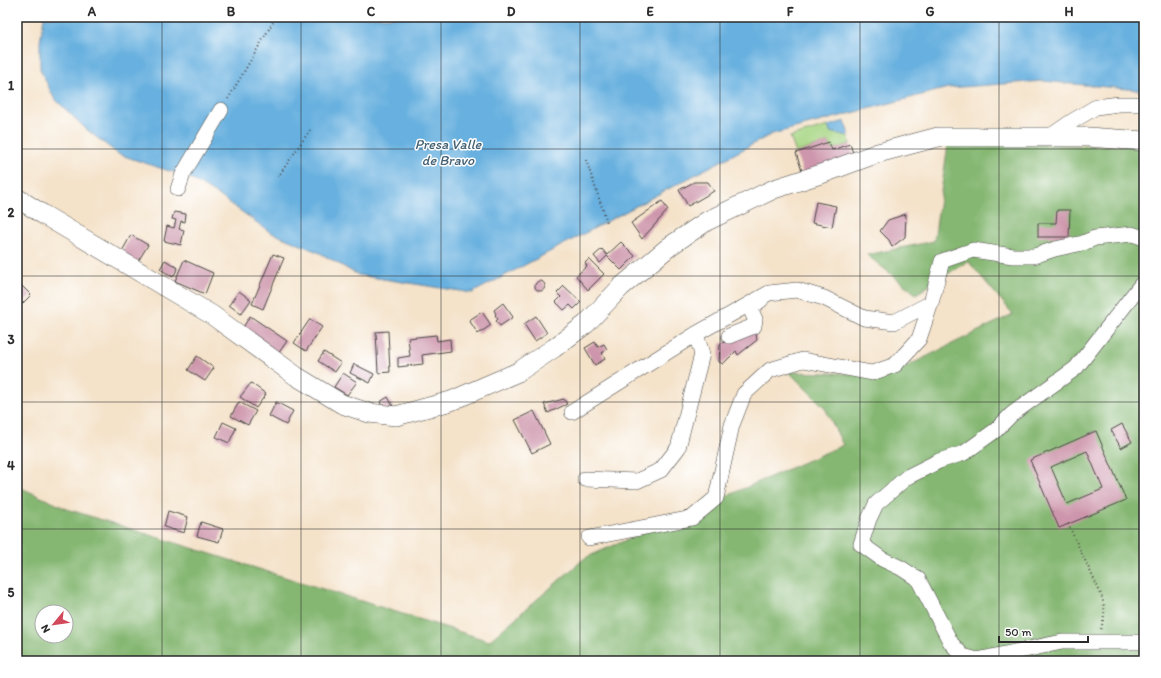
<svg xmlns="http://www.w3.org/2000/svg" width="1161" height="678" viewBox="0 0 1161 678" font-family="Itim,sans-serif">
<rect width="100%" height="100%" fill="#fff"/>
<filter id="ink" filterUnits="userSpaceOnUse"><feTurbulence type="fractalNoise" baseFrequency=".025" numOctaves="2"/><feDisplacementMap in="SourceGraphic" scale="8" xChannelSelector="R" yChannelSelector="G"/><feConvolveMatrix kernelMatrix="1 2 1 2 8 2 1 2 1" color-interpolation-filters="sRGB"/></filter>
<filter id="wash" filterUnits="userSpaceOnUse"><feTurbulence type="fractalNoise" baseFrequency=".012" numOctaves="4" result="noise"/><feDisplacementMap in="SourceGraphic" scale="16" xChannelSelector="R" yChannelSelector="G"/><feGaussianBlur stdDeviation="0.9" result="paint"/><feColorMatrix in="noise" values="0 0 0 0 0 0 0 0 0 0 0 0 0 0 0 0 0 1.4 0 .05"/><feComposite in="paint" operator="in"/></filter>
<g filter="url(#wash)">
<rect width="100%" height="100%" fill="#f4e2c9"/>
<path fill="#a7d684" stroke="#698058" d="M 828,126 L 830,132 L 849,136 L 850,144 L 832,150 L 829,142 L 796,153 L 790,137 Z"/>
<path fill="#85b772" stroke="#58714e" fill-rule="evenodd" d="M 948,144 L 1144,146 L 1144,661 L 17,661 L 17,486 L 67,509 L 489,641 L 585,558 L 843,445 L 825,408 L 789,372 L 865,374 L 883,378 L 1013,314 L 968,261 L 916,294 L 867,255 L 934,241 ZM 42,612 L 66,612 L 66,636 L 42,636 Z"/>
<path fill="#68b0df" stroke="#4a6e85" d="M 44,17 L 1144,17 L 1144,89 L 1138,90 L 1043,81 L 948,88 L 772,134 L 472,293 L 358,275 L 320,253 L 270,232 L 224,199 L 185,175 L 166,170 L 118,154 L 86,129 L 54,98 L 40,69 L 40,42 Z
M 845,121 L 849,136 L 830,132 L 828,126 Z"/>
<g id="blocks">
<path fill="#ce96ac" fill-rule="evenodd" d="M 829,142 L 832,150 L 850,144 L 854,156 L 803,174 L 796,153 Z
M 694,182 L 708,182 L 714,191 L 688,206 L 679,190 Z
M 662,201 L 668,210 L 642,239 L 631,223 Z
M 816,202 L 836,206 L 832,227 L 812,223 Z
M 1057,210 L 1070,210 L 1069,237 L 1038,237 L 1038,223 L 1056,223 Z
M 174,212 L 186,214 L 185,222 L 181,221 L 179,229 L 184,230 L 181,245 L 164,241 L 167,226 L 174,228 L 176,220 L 172,219 Z
M 906,214 L 905,237 L 892,247 L 889,240 L 880,231 L 888,220 Z
M 131,235 L 148,245 L 137,263 L 121,253 Z
M 621,242 L 635,256 L 621,270 L 607,256 L 600,263 L 594,256 L 602,249 L 607,255 Z
M 273,254 L 284,258 L 263,309 L 252,304 Z
M 589,259 L 604,274 L 588,290 L 576,276 L 587,266 L 585,263 Z
M 165,260 L 178,268 L 173,277 L 160,269 Z
M 184,260 L 213,273 L 205,294 L 175,281 Z
M535 286a5 5 0 1 1 10 0a5 5 0 1 1-10 0Z
M 18,282 L 31,295 L 21,305 L 17,301 Z
M 564,286 L 581,302 L 574,309 L 570,305 L 564,310 L 556,302 L 561,297 L 557,293 Z
M 239,291 L 251,300 L 241,314 L 229,305 Z
M 503,303 L 513,317 L 500,326 L 496,321 L 498,319 L 495,315 L 496,314 L 494,310 Z
M 482,312 L 491,325 L 478,334 L 469,320 Z
M 250,316 L 287,341 L 278,354 L 242,329 Z
M 536,316 L 547,333 L 535,341 L 524,324 Z
M 310,319 L 322,327 L 306,351 L 294,343 Z
M 755,328 L 757,340 L 738,355 L 736,351 L 723,364 L 719,362 L 720,344 Z
M 388,331 L 390,372 L 378,373 L 376,332 Z
M 436,335 L 437,341 L 450,339 L 451,351 L 422,355 L 423,364 L 398,367 L 398,358 L 410,356 L 408,338 Z
M 595,342 L 598,347 L 604,344 L 607,349 L 602,353 L 605,359 L 595,365 L 585,348 Z
M 324,352 L 341,363 L 335,372 L 318,361 Z
M 197,356 L 214,368 L 205,381 L 188,370 Z
M 354,364 L 374,374 L 370,383 L 350,373 Z
M 343,373 L 357,382 L 347,395 L 334,387 Z
M 251,383 L 266,394 L 256,408 L 240,397 Z
M 388,397 L 393,406 L 385,411 L 380,402 Z
M 564,399 L 567,404 L 548,413 L 544,404 Z
M 239,402 L 256,411 L 248,425 L 231,416 Z
M 276,402 L 293,411 L 286,425 L 269,416 Z
M 534,411 L 550,444 L 532,453 L 515,420 Z
M 223,422 L 236,428 L 229,443 L 216,437 Z
M 1122,424 L 1132,442 L 1121,448 L 1111,430 Z
M 1096,431 L 1126,500 L 1059,528 L 1030,460 ZM 1087,451 L 1103,489 L 1067,504 L 1051,467 Z
M 168,511 L 188,517 L 184,533 L 164,527 Z
M 201,522 L 223,529 L 219,542 L 197,536 Z"/>
</g>
</g>
<g filter="url(#ink)">
<use href="#blocks" fill-opacity="0" stroke="#494643" stroke-width="1"/>
<g fill="none" stroke-linecap="round" stroke-linejoin="round">
<defs>
<path id="minor" d="M 1048,138 L 1071,122 L 1096,107 L 1119,104 L 1144,104
M 178,189 L 183,174 L 221,110
M 1144,281 L 1076,368 L 1012,414 L 996,430 L 964,453 L 939,461 L 907,477 L 876,504 L 869,519 L 861,544 L 882,559 L 901,568 L 918,579 L 951,643 L 963,656 L 977,660 L 1062,642 L 1144,642
M 729,336 L 754,326 L 755,319 L 750,308 L 761,300
M 572,412 L 696,334 L 769,293 L 797,290 L 824,298 L 864,318 L 894,322 L 931,303
M 585,479 L 637,481 L 661,470 L 678,448 L 702,354 L 696,334
M 589,538 L 692,518 L 716,498 L 732,425 L 744,394 L 770,370 L 803,360 L 872,373 L 895,365 L 919,339 L 931,303 L 942,261 L 973,250 L 1013,256 L 1034,256 L 1055,249 L 1083,243 L 1095,238 L 1132,234 L 1144,238"/>
<path id="major" d="M 17,198 L 44,215 L 212,315 L 296,376 L 342,404 L 369,413 L 396,416 L 451,401 L 518,372 L 554,348 L 586,324 L 621,287 L 670,246 L 707,221 L 774,189 L 821,174 L 878,153 L 938,137 L 1088,137 L 1144,141"/>
</defs>
<use href="#minor" stroke="#494643" stroke-width="16"/>
<use href="#major" stroke="#494643" stroke-width="20"/>
<path stroke="#494643" stroke-width="2" stroke-dasharray="1 3" stroke-linecap="butt" d="M 228,99 L 276,17
M 586,160 L 607,222
M 278,177 L 310,130
M 1068,524 L 1100,592 C 1106,608 1105,613 1101,629"/>
<use href="#minor" stroke="#fff" stroke-width="15"/>
<use href="#major" stroke="#fff" stroke-width="19"/>
</g>
</g>
<path fill="none" stroke="#2b2b2b" stroke-width="1" stroke-opacity="0.55" d="M 162,17 L 162,661M 301,17 L 301,661M 441,17 L 441,661M 580,17 L 580,661M 720,17 L 720,661M 860,17 L 860,661M 999,17 L 999,661M 17,149 L 1144,149M 17,276 L 1144,276M 17,402 L 1144,402M 17,529 L 1144,529"/>
<g text-anchor="middle" dominant-baseline="central" stroke-width="3" stroke-linejoin="round" paint-order="stroke">
<g font-size="14" font-style="italic" fill="#436073" stroke="#fff">
<text x="448" y="144">Presa Valle<tspan x="448" dy="16">de Bravo</tspan></text>
</g>
</g>
<rect width="1161" height="678" fill="none" stroke="#fff" stroke-width="44"/>
<g transform="translate(54 624) rotate(241)"><circle r="19" fill="#ffffff" stroke="#aaaaaa"/>
<path d="M0-3L7 15L0 10L-7 15Z" fill="#d1495b"/>
<text y="-6" font-size="11" font-weight="bold" text-anchor="middle" fill="#2b2b2b">N</text>
</g>
<path d="M999 636v6h89v-6" fill="none" stroke="#2b2b2b" stroke-width="2"/>
<text x="1005" y="636" font-size="12" fill="#2b2b2b" stroke="#ffffff" stroke-width="3" paint-order="stroke">50 m</text>
<rect x="22" y="22" width="1117" height="634" fill="none" stroke="#2b2b2b" stroke-width="1.5"/>
<g font-size="13" text-anchor="middle" font-weight="bold" fill="#2b2b2b">
<text x="92" y="16">A</text>
<text x="231" y="16">B</text>
<text x="371" y="16">C</text>
<text x="511" y="16">D</text>
<text x="650" y="16">E</text>
<text x="790" y="16">F</text>
<text x="930" y="16">G</text>
<text x="1069" y="16">H</text>
<text x="11" y="90">1</text>
<text x="11" y="217">2</text>
<text x="11" y="344">3</text>
<text x="11" y="470">4</text>
<text x="11" y="597">5</text>
</g>
</svg>
